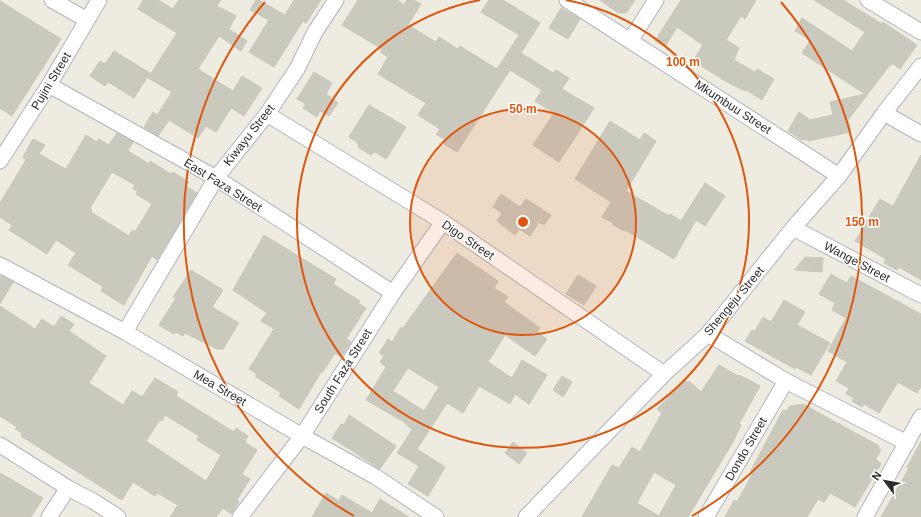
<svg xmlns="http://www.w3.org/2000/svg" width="921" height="517" viewBox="0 0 921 517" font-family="Arial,sans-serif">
<rect width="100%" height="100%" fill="#eeebe0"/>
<path fill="#cac9be" stroke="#c9c7b9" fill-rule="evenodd" d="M 143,0 L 158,0 L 173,9 L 179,0 L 221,0 L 217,6 L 236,16 L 229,29 L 247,41 L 241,51 L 219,36 L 198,69 L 233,91 L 242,76 L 262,88 L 244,116 L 231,108 L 216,132 L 206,126 L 198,138 L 169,120 L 158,136 L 144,127 L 153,112 L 157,115 L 172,92 L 148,78 L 177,33 L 138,9 Z
M 256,0 L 259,0 L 285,15 L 294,0 L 321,0 L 306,23 L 303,21 L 274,67 L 249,52 L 269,20 L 250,10 Z
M 358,0 L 397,0 L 404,5 L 407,0 L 414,0 L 421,4 L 408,25 L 436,42 L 439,37 L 458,49 L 460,46 L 497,69 L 519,35 L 481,12 L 489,0 L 503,0 L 540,23 L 521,53 L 553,73 L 556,70 L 569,78 L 562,89 L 594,108 L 559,162 L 533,145 L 554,113 L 535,101 L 542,90 L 510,70 L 457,152 L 444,144 L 446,140 L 436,134 L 440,129 L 418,115 L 426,103 L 378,74 L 388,57 L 380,52 L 382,49 L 342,25 Z
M 600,0 L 635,0 L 626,13 L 618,13 Z
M 681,0 L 756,0 L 745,19 L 741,16 L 726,40 L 739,48 L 734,60 L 755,72 L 757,69 L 774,79 L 762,100 L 746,90 L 745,91 L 727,82 L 693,61 L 703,45 L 677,27 L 665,47 L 655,41 Z
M 814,0 L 843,0 L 882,24 L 883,22 L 917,45 L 900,69 L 893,64 L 889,66 L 867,95 L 848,120 L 851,132 L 808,141 L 807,139 L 802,140 L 788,131 L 799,112 L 810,120 L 833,115 L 830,102 L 865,94 L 802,53 L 811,40 L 795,31 L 802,18 L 852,51 L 865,32 Z
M 0,1 L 61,39 L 12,116 L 0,108 Z
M 561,8 L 580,19 L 568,39 L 549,28 Z
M 114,51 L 150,73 L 134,98 L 108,82 L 105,86 L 90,76 L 100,61 L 105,64 Z
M 314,72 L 332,83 L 326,94 L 338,103 L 329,116 L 320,111 L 317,117 L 303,108 L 306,104 L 297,99 Z
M 369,105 L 406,127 L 386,159 L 375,152 L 371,155 L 359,148 L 357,142 L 349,137 Z
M 610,121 L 640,140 L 644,133 L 656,141 L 626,191 L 669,216 L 670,214 L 681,221 L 705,183 L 725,196 L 705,226 L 696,220 L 674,259 L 625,230 L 624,231 L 612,224 L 613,223 L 602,217 L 611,202 L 575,179 Z
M 117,133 L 133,142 L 128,151 L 149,164 L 150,161 L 171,174 L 173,172 L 189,182 L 186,186 L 197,193 L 157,260 L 152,256 L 124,305 L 101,291 L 103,288 L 102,286 L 68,265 L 76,253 L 56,240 L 47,254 L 9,230 L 12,225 L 0,217 L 0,203 L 26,160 L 23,157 L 33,139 L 45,145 L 39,154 L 66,169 L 86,135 L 97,142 L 99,139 L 109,145 ZM 112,172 L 135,185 L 133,189 L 138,191 L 136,194 L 152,204 L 135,232 L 132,230 L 129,236 L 91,212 L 92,210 L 90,208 Z
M 921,155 L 921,280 L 899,267 L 897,270 L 884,263 L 886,259 L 855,241 L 880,199 L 893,206 Z
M 501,194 L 520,207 L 526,199 L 551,215 L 544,225 L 539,222 L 530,236 L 519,229 L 515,235 L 497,221 L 502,213 L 493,207 Z
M 264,235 L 336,279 L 333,284 L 360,301 L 358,303 L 366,308 L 346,339 L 351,342 L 341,357 L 335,353 L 322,373 L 321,372 L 299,409 L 279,396 L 281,393 L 255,376 L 257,374 L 249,369 L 274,329 L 261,321 L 267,313 L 233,290 Z
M 457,253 L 498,281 L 494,288 L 508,297 L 504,302 L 540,328 L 537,332 L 547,339 L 535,356 L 505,335 L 488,362 L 512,378 L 522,360 L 547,375 L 529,404 L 515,394 L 510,404 L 479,386 L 463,413 L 447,403 L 417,449 L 445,467 L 428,496 L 408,484 L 419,466 L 397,453 L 412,430 L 404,422 L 366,400 L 386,367 L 380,362 L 384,356 L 379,353 L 388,339 L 392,342 L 401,327 L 403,328 ZM 408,368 L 439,387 L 424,411 L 393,391 Z
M 805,257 L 823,258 L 822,272 L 795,270 Z
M 191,270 L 223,290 L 212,307 L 239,323 L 223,349 L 217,349 L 185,333 L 183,336 L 176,332 L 174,334 L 159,325 L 176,298 L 173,297 Z
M 831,274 L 847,283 L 851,276 L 921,314 L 921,387 L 917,393 L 898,382 L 879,413 L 864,404 L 862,407 L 852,401 L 854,398 L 846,394 L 849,388 L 836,381 L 847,362 L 828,351 L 846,318 L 832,310 L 835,303 L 819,294 Z
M 578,275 L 596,286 L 584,305 L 566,294 Z
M 1,276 L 13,282 L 0,304 L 0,278 Z
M 784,300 L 805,312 L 797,325 L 830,343 L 811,375 L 796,367 L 795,369 L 745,341 L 752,330 L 755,331 L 763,317 L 771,322 Z
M 0,306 L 35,329 L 42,319 L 54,327 L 61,316 L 74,324 L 69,331 L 106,356 L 89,383 L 123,405 L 132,391 L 142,397 L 155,378 L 178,392 L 176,396 L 234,432 L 236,428 L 248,436 L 245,441 L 246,443 L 257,450 L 242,474 L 250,479 L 237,500 L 239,502 L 231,514 L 223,508 L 216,517 L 170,517 L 178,505 L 157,493 L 155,496 L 133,482 L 122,500 L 21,436 L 22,433 L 15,429 L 17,427 L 0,416 ZM 165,415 L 199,436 L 197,440 L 221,455 L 206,481 L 146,441 L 160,420 L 162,421 Z
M 719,365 L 738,376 L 739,375 L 760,386 L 739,424 L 741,425 L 733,442 L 688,517 L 582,517 L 612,465 L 619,468 L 632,447 L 640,452 L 662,413 L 657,409 L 685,380 L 688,383 L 689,381 L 701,392 ZM 654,472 L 676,485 L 659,516 L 637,503 Z
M 562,376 L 572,382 L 563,397 L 553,390 Z
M 803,404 L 879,446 L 878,448 L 881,450 L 876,459 L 881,464 L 855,507 L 830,493 L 824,502 L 818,499 L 807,517 L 725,517 L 734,500 L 737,502 L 753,473 L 750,472 L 783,410 L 786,411 L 790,406 Z
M 349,415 L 396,446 L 380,469 L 332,438 L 341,424 L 344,425 Z
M 921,441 L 921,517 L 881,517 L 909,468 L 907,467 Z
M 513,442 L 527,453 L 519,464 L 505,453 Z
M 0,473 L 43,498 L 31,517 L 0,517 Z
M 326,493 L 339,501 L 342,495 L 372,513 L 380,499 L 409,517 L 312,517 Z"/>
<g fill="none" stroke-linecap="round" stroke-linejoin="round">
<defs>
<path id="street" d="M 52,0 L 87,20
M 567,0 L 839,176
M 868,0 L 921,32
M 630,41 L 656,0
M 49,85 L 216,178 L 393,293
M 884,113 L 921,134
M 267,114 L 443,222 L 664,374
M 0,161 L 49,85 L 99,0
M 793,228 L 921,295
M 0,265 L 125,332 L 302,436 L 376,477 L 436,517
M 125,332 L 216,178 L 267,114 L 297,69 L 315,32 L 336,0
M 708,334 L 786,381 L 907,443
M 0,445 L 68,488 L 93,501 L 118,517
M 49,517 L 68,488
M 240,517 L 302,436 L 393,293 L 443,222
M 526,517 L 664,374 L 708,334 L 793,228 L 839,176 L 884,113 L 921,66
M 706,517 L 786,381
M 865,517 L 921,417"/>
</defs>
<use href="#street" stroke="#b3b3c0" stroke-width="17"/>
<use href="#street" stroke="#fff" stroke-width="15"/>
</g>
<circle cx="523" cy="222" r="113" fill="#df570e" fill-opacity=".12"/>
<g fill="none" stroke="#df570e" stroke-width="2">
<circle cx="523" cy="222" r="113"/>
<path d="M566 0A226 226 0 1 1 480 0"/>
<path d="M354 516A339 339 0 0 1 265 2M781 2A339 339 0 0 1 692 516"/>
</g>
<g text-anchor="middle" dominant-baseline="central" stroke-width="3" stroke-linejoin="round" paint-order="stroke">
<g font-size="12" fill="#2d2d2d" stroke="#fff">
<text transform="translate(51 81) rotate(-59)">Pujini Street</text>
<text transform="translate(733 107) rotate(33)">Mkumbuu Street</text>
<text transform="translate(249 135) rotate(-52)">Kiwayu Street</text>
<text transform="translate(223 185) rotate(32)">East Faza Street</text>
<text transform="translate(468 240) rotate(34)">Digo Street</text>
<text transform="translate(857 262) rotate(28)">Wange Street</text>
<text transform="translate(734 301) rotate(-50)">Shengeju Street</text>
<text transform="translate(343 371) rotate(-58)">South Faza Street</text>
<text transform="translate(220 388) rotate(30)">Mea Street</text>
<text transform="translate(746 449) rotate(-60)">Dondo Street</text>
</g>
</g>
<circle cx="523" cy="222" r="6" fill="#df570e" stroke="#fff" stroke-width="2"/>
<g font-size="12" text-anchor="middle" font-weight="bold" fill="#df570e" stroke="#fff" stroke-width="3" stroke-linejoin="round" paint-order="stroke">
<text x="683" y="66">100 m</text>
<text x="523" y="113">50 m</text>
<text x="862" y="226">150 m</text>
</g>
<g transform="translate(885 481) rotate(302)" stroke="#ffffff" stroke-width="3" paint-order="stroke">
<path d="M0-3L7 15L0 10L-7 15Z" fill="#2d2d2d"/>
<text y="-6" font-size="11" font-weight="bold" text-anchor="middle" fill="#2d2d2d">N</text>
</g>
</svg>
